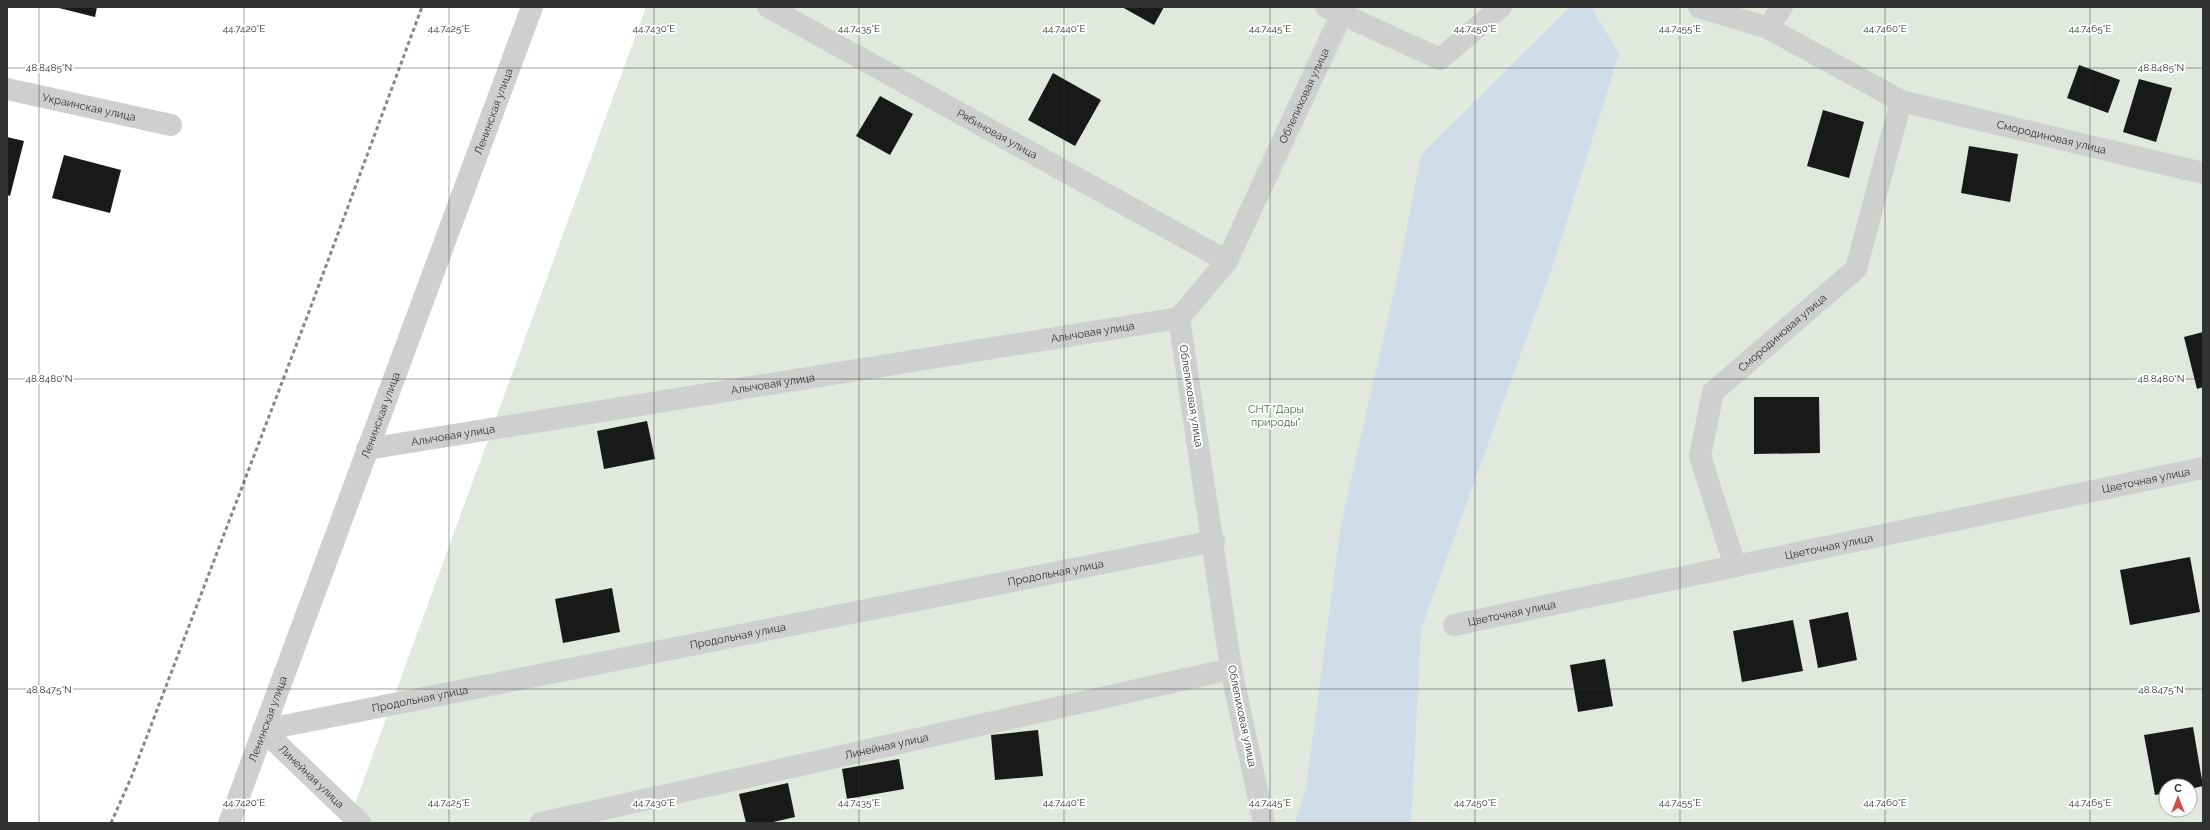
<svg xmlns="http://www.w3.org/2000/svg" width="2210" height="830" viewBox="0 0 2210 830" font-family="Raleway,sans-serif">
<rect width="100%" height="100%" fill="#fff"/>
<path fill="#e1e8dd" fill-rule="evenodd" d="M 646,7 L 2203,7 L 2203,823 L 348,823 ZM 2166,786 L 2190,786 L 2190,810 L 2166,810 Z"/>
<path fill="#cfdde8" d="M 1570,7 L 1591,7 L 1619,54 L 1553,265 L 1421,629 L 1411,823 L 1295,823 L 1306,788 L 1341,524 L 1399,269 L 1421,155 Z"/>
<path fill="#191919" d="M 55,7 L 97,7 L 95,17 Z
M 1122,7 L 1164,7 L 1154,25 Z
M 2079,65 L 2120,80 L 2108,113 L 2067,98 Z
M 1053,73 L 1101,100 L 1075,146 L 1028,120 Z
M 2139,79 L 2172,88 L 2156,142 L 2123,132 Z
M 880,96 L 913,114 L 890,155 L 856,136 Z
M 1823,110 L 1864,122 L 1849,178 L 1807,166 Z
M 7,137 L 24,141 L 10,196 L 7,195 Z
M 1969,146 L 2018,154 L 2010,202 L 1961,193 Z
M 64,155 L 121,170 L 110,213 L 52,198 Z
M 2203,332 L 2203,387 L 2197,389 L 2184,337 Z
M 1754,397 L 1819,397 L 1820,453 L 1754,454 Z
M 647,421 L 655,459 L 604,469 L 597,431 Z
M 2190,557 L 2200,612 L 2130,625 L 2120,570 Z
M 612,588 L 620,632 L 563,643 L 555,599 Z
M 1848,612 L 1857,660 L 1818,668 L 1809,620 Z
M 1793,620 L 1803,671 L 1742,682 L 1733,631 Z
M 1605,659 L 1613,706 L 1578,712 L 1570,665 Z
M 2193,727 L 2203,786 L 2190,789 L 2190,786 L 2166,786 L 2166,793 L 2155,795 L 2144,735 Z
M 1038,730 L 1043,776 L 995,780 L 991,735 Z
M 899,759 L 904,789 L 847,799 L 842,769 Z
M 788,783 L 795,817 L 769,823 L 746,823 L 739,794 Z"/>
<g fill="none" stroke-linecap="round" stroke-linejoin="round">
<g stroke="#cfcfcf" stroke-width="22">
<path id="s1" d="M 768,7 L 1227,261"/>
<path d="M 1326,7 L 1440,59 L 1501,7"/>
<path d="M 1699,7 L 1768,28 L 1782,7"/>
<path d="M 1768,28 L 1901,101"/>
<path id="s2" d="M 7,89 L 171,125"/>
<path id="s3" d="M 367,449 L 1179,318"/>
<path id="s4" d="M 1735,566 L 1700,456 L 1713,392 L 1856,269 L 1901,101 L 2203,173"/>
<path id="s5" d="M 1454,625 L 2203,468"/>
<path id="s6" d="M 263,730 L 1214,541"/>
<path id="s7" d="M 263,730 L 360,823"/>
<path id="s8" d="M 229,823 L 532,7"/>
<path id="s9" d="M 541,823 L 1231,669"/>
<path id="s10" d="M 1264,823 L 1231,669 L 1179,318 L 1227,261 L 1345,7"/>
</g>
<path stroke="#878787" stroke-width="3" stroke-dasharray="4 3" stroke-linecap="butt" d="M 111,823 L 131,778 L 310,309 L 422,7"/>
</g>
<path fill="none" stroke="#323232" stroke-width="1" stroke-opacity="0.45" d="M 39,7 L 39,823M 244,7 L 244,823M 449,7 L 449,823M 654,7 L 654,823M 859,7 L 859,823M 1064,7 L 1064,823M 1270,7 L 1270,823M 1475,7 L 1475,823M 1680,7 L 1680,823M 1885,7 L 1885,823M 2090,7 L 2090,823M 7,68 L 2203,68M 7,379 L 2203,379M 7,689 L 2203,689"/>
<g text-anchor="middle" dominant-baseline="central" stroke-width="4" stroke-linejoin="round" paint-order="stroke">
<g font-size="11" fill="#323232" stroke="#fff">
<text stroke="none"><textPath href="#s10" startOffset="769">Облепиховая улица</textPath></text>
<text stroke="none"><textPath href="#s2" startOffset="84">Украинская улица</textPath></text>
<text stroke="none"><textPath href="#s8" startOffset="759">Ленинская улица</textPath></text>
<text stroke="none"><textPath href="#s1" startOffset="262">Рябиновая улица</textPath></text>
<text stroke="none"><textPath href="#s4" startOffset="698">Смородиновая улица</textPath></text>
<text stroke="none"><textPath href="#s3" startOffset="735">Алычовая улица</textPath></text>
<text stroke="none"><textPath href="#s4" startOffset="272">Смородиновая улица</textPath></text>
<text stroke="none"><textPath href="#s3" startOffset="411">Алычовая улица</textPath></text>
<text transform="translate(1191 396) rotate(81)">Облепиховая улица</text>
<text stroke="none"><textPath href="#s8" startOffset="435">Ленинская улица</textPath></text>
<text stroke="none"><textPath href="#s3" startOffset="87">Алычовая улица</textPath></text>
<text stroke="none"><textPath href="#s5" startOffset="707">Цветочная улица</textPath></text>
<text stroke="none"><textPath href="#s5" startOffset="383">Цветочная улица</textPath></text>
<text stroke="none"><textPath href="#s6" startOffset="808">Продольная улица</textPath></text>
<text stroke="none"><textPath href="#s5" startOffset="59">Цветочная улица</textPath></text>
<text stroke="none"><textPath href="#s6" startOffset="484">Продольная улица</textPath></text>
<text stroke="none"><textPath href="#s6" startOffset="160">Продольная улица</textPath></text>
<text transform="translate(1242 716) rotate(78)">Облепиховая улица</text>
<text stroke="none"><textPath href="#s8" startOffset="111">Ленинская улица</textPath></text>
<text stroke="none"><textPath href="#s9" startOffset="354">Линейная улица</textPath></text>
<text stroke="none"><textPath href="#s7" startOffset="67">Линейная улица</textPath></text>
</g>
<g font-size="11" fill="#536944" stroke="#fff">
<text x="1276" y="409">СНТ "Дары<tspan x="1276" dy="13">природы"</tspan></text>
</g>
</g>
<g font-size="10" text-anchor="middle" fill="#323232" stroke="#fff" stroke-width="4" stroke-linejoin="round" paint-order="stroke">
<text x="244" y="32">44.7420°E</text>
<text x="449" y="32">44.7425°E</text>
<text x="654" y="32">44.7430°E</text>
<text x="859" y="32">44.7435°E</text>
<text x="1064" y="32">44.7440°E</text>
<text x="1270" y="32">44.7445°E</text>
<text x="1475" y="32">44.7450°E</text>
<text x="1680" y="32">44.7455°E</text>
<text x="1885" y="32">44.7460°E</text>
<text x="2090" y="32">44.7465°E</text>
<text x="49" y="71">48.8485°N</text>
<text x="2161" y="71">48.8485°N</text>
<text x="49" y="382">48.8480°N</text>
<text x="2161" y="382">48.8480°N</text>
<text x="49" y="693">48.8475°N</text>
<text x="2161" y="693">48.8475°N</text>
<text x="244" y="806">44.7420°E</text>
<text x="449" y="806">44.7425°E</text>
<text x="654" y="806">44.7430°E</text>
<text x="859" y="806">44.7435°E</text>
<text x="1064" y="806">44.7440°E</text>
<text x="1270" y="806">44.7445°E</text>
<text x="1475" y="806">44.7450°E</text>
<text x="1680" y="806">44.7455°E</text>
<text x="1885" y="806">44.7460°E</text>
<text x="2090" y="806">44.7465°E</text>
</g>
<rect width="2210" height="830" fill="none" stroke="#323232" stroke-width="16"/>
<g transform="translate(2178 798)"><circle r="19" fill="#ffffff" stroke="#adadad"/>
<path d="M0-3L7 15L0 10L-7 15Z" fill="#d14c4c"/>
<text y="-6" font-size="11" font-weight="bold" text-anchor="middle" fill="#323232">С</text>
</g>
</svg>
